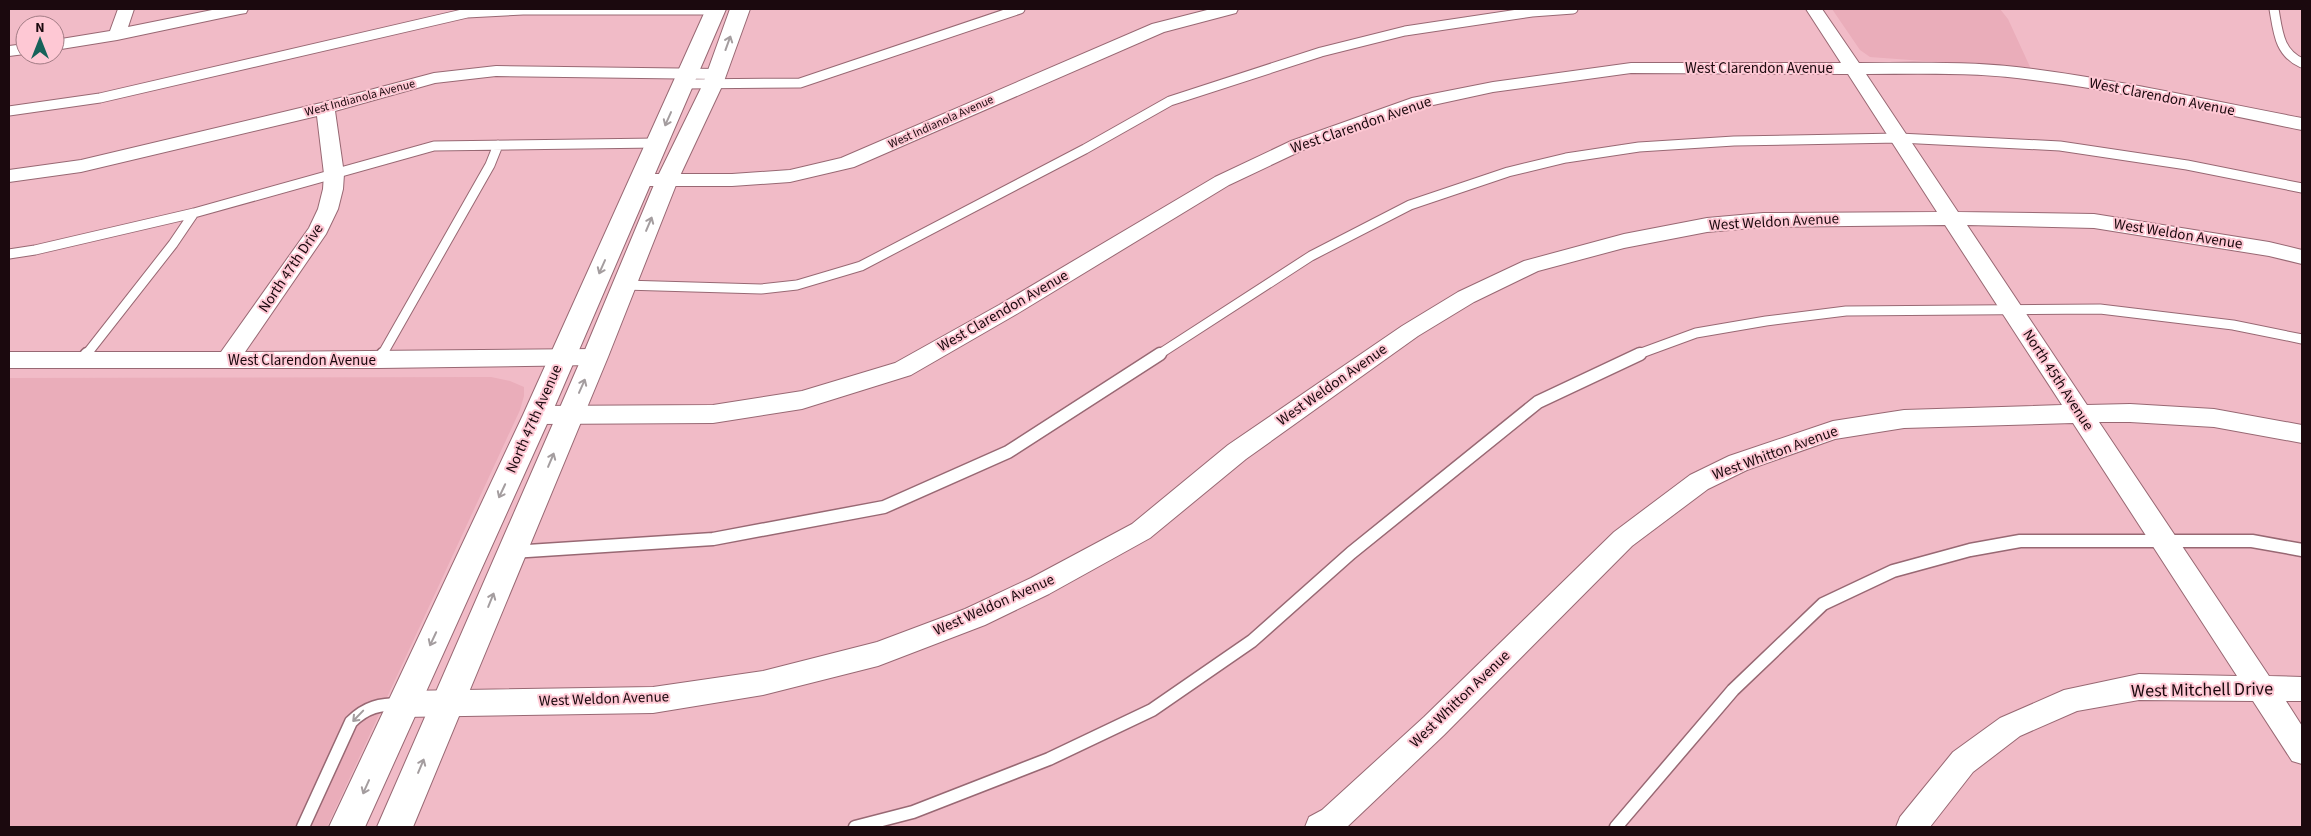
<svg xmlns="http://www.w3.org/2000/svg" width="2311" height="836" viewBox="0 0 2311 836" font-family="'Source Sans 3',sans-serif">
<rect width="100%" height="100%" fill="#f1bbc7"/>
<path fill="#eaadba" d="M 1832,9 L 2000,9 L 2008,19 L 2031,69 L 1870,57 L 1860,50 Z
M 491,377 L 510,381 L 524,387 L 524,396 L 520,410 L 327,827 L 9,827 L 9,378 Z"/>
<g fill="none" stroke-linecap="round" stroke-linejoin="round">
<defs>
<path id="service-far1" d="M 2274,9 C 2278,32 2279,53 2302,63
M 683,84 L 800,83 L 1020,9
M 9,111 L 100,98 L 467,13 L 523,10 L 715,10
M 9,254 L 35,250 L 194,213 L 434,146 L 657,143
M 624,285 L 761,289 L 797,285 L 861,266 L 1085,149 L 1170,101 L 1321,52 L 1405,31 L 1532,12 L 1573,9
M 86,355 L 173,244 L 194,213
M 382,355 L 490,165 L 498,145
M 1158,355 L 1311,256 L 1410,205 L 1508,172 L 1566,158 L 1639,147 L 1734,141 L 1899,138 L 2060,146 L 2187,165 L 2302,188
M 1636,355 L 1696,333 L 1766,321 L 1846,311 L 2100,309 L 2233,325 L 2302,339"/>
<path id="service" d="M 82,360 L 87,354
M 379,360 L 383,354
M 512,552 L 713,539 L 884,507 L 1008,452 L 1160,354
M 303,827 L 351,722 C 366,707 380,704 401,704
M 855,827 L 913,812 L 1049,759 L 1152,710 L 1252,641 L 1351,553 L 1538,402 L 1640,354
M 1616,827 L 1733,690 L 1823,604 L 1893,571 L 1970,550 L 2020,541 L 2252,541 L 2302,550"/>
<path id="minor" d="M 118,9 L 134,9 L 128,27 L 217,9 L 248,9 L 246,13 L 240,14 L 117,40 L 55,50 L 55,40 L 110,31 Z
M 1211,9 L 1238,9 L 1236,13 L 1164,32 L 854,167 L 790,182 L 732,186 L 641,186 L 634,184 L 631,180 L 634,176 L 641,174 L 732,174 L 790,170 L 841,158 L 1152,24 Z
M 1806,9 L 1822,9 L 1859,63 C 1917,63 1976,61 2033,69 C 2124,81 2213,101 2302,118 L 2302,130 C 2213,112 2123,91 2033,80 C 1978,72 1922,74 1866,74 L 1958,212 L 2094,214 L 2269,242 L 2302,250 L 2302,264 L 2269,256 L 2094,228 L 1967,225 L 2087,405 L 2130,404 L 2214,409 L 2302,425 L 2302,443 L 2214,427 L 2130,422 L 2099,422 L 2269,676 L 2302,677 L 2302,701 L 2286,701 L 2302,726 L 2302,764 L 2292,761 L 2253,701 L 2139,700 L 2077,711 L 2020,736 L 1973,772 L 1930,827 L 1896,827 L 1900,817 L 1953,752 L 2000,718 L 2064,690 L 2139,674 L 2237,676 L 2073,423 L 1904,428 L 1835,439 L 1747,470 L 1708,489 L 1632,546 L 1444,735 L 1347,827 L 1305,827 L 1309,817 L 1322,810 L 1424,717 L 1614,532 L 1690,475 L 1729,456 L 1833,421 L 1904,410 L 2062,405 L 1945,225 L 1763,227 L 1707,232 L 1624,248 L 1538,271 L 1474,302 L 1418,336 L 1246,459 L 1150,538 L 1049,594 L 985,625 L 878,666 L 763,695 L 653,713 L 403,717 L 393,713 L 389,704 L 393,695 L 403,691 L 653,687 L 763,671 L 877,642 L 965,609 L 1031,578 L 1132,524 L 1228,445 L 1402,326 L 1458,292 L 1524,261 L 1624,234 L 1707,218 L 1763,213 L 1937,212 L 1848,74 L 1631,73 L 1493,92 L 1424,107 L 1305,149 L 1229,185 L 1015,315 L 911,375 L 802,409 L 713,423 L 537,424 L 529,421 L 525,415 L 529,409 L 537,406 L 713,405 L 802,391 L 895,363 L 999,305 L 1215,177 L 1291,141 L 1412,98 L 1493,82 L 1631,63 L 1841,63 Z
M 25,44 L 25,54 L 9,56 L 9,46 Z
M 496,66 L 717,69 L 723,70 L 726,74 L 723,78 L 717,79 L 496,76 L 435,83 L 335,111 L 344,174 L 343,189 L 338,209 L 326,234 L 245,352 L 595,349 L 603,351 L 606,357 L 603,363 L 595,365 L 379,368 L 9,368 L 9,352 L 221,352 L 309,228 L 318,209 L 323,189 L 324,174 L 317,116 L 81,172 L 9,182 L 9,170 L 81,160 L 321,103 L 434,73 Z"/>
<path id="tertiary" d="M 706,9 L 726,9 L 551,415 L 365,827 L 329,827 L 523,415 Z
M 730,9 L 750,9 L 723,84 L 678,180 L 608,357 L 413,827 L 377,827 L 582,357 L 656,180 L 703,84 Z"/>
</defs>
<use href="#service-far1" stroke="#986873" stroke-width="11"/>
<use href="#service" stroke="#986873" stroke-width="15"/>
<use href="#minor" stroke="#986873" stroke-width="2"/>
<use href="#tertiary" stroke="#986873" stroke-width="2"/>
<use href="#service-far1" stroke="#fff" stroke-width="9"/>
<use href="#service" stroke="#fff" stroke-width="12"/>
<use href="#minor" fill="#fff" fill-rule="evenodd"/>
<use href="#tertiary" fill="#fff" fill-rule="evenodd"/>
</g>
<defs><path id="oneway-shaft" d="M-6 0H5M1.5-3L5.5 0L1.5 3" fill="none" stroke-width="1.6" stroke-linecap="round" stroke-linejoin="round" transform="scale(1.25)"/></defs>
<g stroke="#a49d9f">
<use href="#oneway-shaft" transform="translate(728 43) rotate(-70)"/>
<use href="#oneway-shaft" transform="translate(668 119) rotate(114)"/>
<use href="#oneway-shaft" transform="translate(649 224) rotate(-67)"/>
<use href="#oneway-shaft" transform="translate(602 267) rotate(114)"/>
<use href="#oneway-shaft" transform="translate(582 386) rotate(-66)"/>
<use href="#oneway-shaft" transform="translate(551 460) rotate(-67)"/>
<use href="#oneway-shaft" transform="translate(502 491) rotate(115)"/>
<use href="#oneway-shaft" transform="translate(491 600) rotate(-68)"/>
<use href="#oneway-shaft" transform="translate(433 639) rotate(115)"/>
<use href="#oneway-shaft" transform="translate(358 716) rotate(134)"/>
<use href="#oneway-shaft" transform="translate(421 766) rotate(-67)"/>
<use href="#oneway-shaft" transform="translate(366 787) rotate(114)"/>
</g>
<g text-anchor="middle" dominant-baseline="central" stroke-width="4" stroke-linejoin="round" paint-order="stroke">
<g font-size="12" fill="#1b090e" stroke="#fec8d4">
<text transform="translate(360 98) rotate(-15)">West Indianola Avenue</text>
<text transform="translate(941 122) rotate(-24)">West Indianola Avenue</text>
</g>
<g font-size="15" fill="#1b090e" stroke="#fec8d4">
<text x="1759" y="68">West Clarendon Avenue</text>
<text transform="translate(2162 97) rotate(11)">West Clarendon Avenue</text>
<text transform="translate(1361 125) rotate(-19)">West Clarendon Avenue</text>
<text transform="translate(1774 222) rotate(-3)">West Weldon Avenue</text>
<text transform="translate(2178 234) rotate(9)">West Weldon Avenue</text>
<text transform="translate(291 268) rotate(-56)">North 47th Drive</text>
<text transform="translate(1003 311) rotate(-30)">West Clarendon Avenue</text>
<text x="302" y="360">West Clarendon Avenue</text>
<text transform="translate(2058 380) rotate(57)">North 45th Avenue</text>
<text transform="translate(1332 385) rotate(-35)">West Weldon Avenue</text>
<text transform="translate(534 419) rotate(-66)">North 47th Avenue</text>
<text transform="translate(1775 453) rotate(-20)">West Whitton Avenue</text>
<text transform="translate(994 605) rotate(-24)">West Weldon Avenue</text>
<text transform="translate(604 699) rotate(-2)">West Weldon Avenue</text>
<text transform="translate(1460 699) rotate(-44)">West Whitton Avenue</text>
</g>
<g font-size="18" fill="#1b090e" stroke="#fec8d4">
<text transform="translate(2202 690) rotate(-1)">West Mitchell Drive</text>
</g>
</g>
<rect width="2311" height="836" fill="none" stroke="#1b090e" stroke-width="20"/>
<g transform="translate(40 40)"><circle r="24" fill="#fec8d4" stroke="#a37c85"/>
<path d="M0-4L9 19L0 12L-9 19Z" fill="#17625a"/>
<text y="-8" font-size="14" font-weight="bold" text-anchor="middle" fill="#1b090e">N</text>
</g>
</svg>
